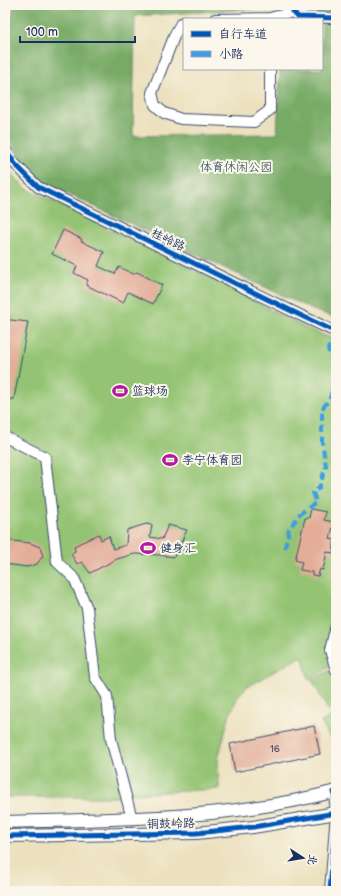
<svg xmlns="http://www.w3.org/2000/svg" width="341" height="896" viewBox="0 0 341 896" font-family="'Balsamiq Sans','LXGW WenKai TC',sans-serif">
<rect width="100%" height="100%" fill="#fbf7ec"/>
<filter id="ink" filterUnits="userSpaceOnUse"><feTurbulence type="fractalNoise" baseFrequency=".025" numOctaves="2"/><feDisplacementMap in="SourceGraphic" scale="8" xChannelSelector="R" yChannelSelector="G"/><feConvolveMatrix kernelMatrix="1 2 1 2 8 2 1 2 1" color-interpolation-filters="sRGB"/></filter>
<filter id="wash" filterUnits="userSpaceOnUse"><feTurbulence type="fractalNoise" baseFrequency=".012" numOctaves="4" result="noise"/><feDisplacementMap in="SourceGraphic" scale="16" xChannelSelector="R" yChannelSelector="G"/><feGaussianBlur stdDeviation="0.9" result="paint"/><feColorMatrix in="noise" values="0 0 0 0 0 0 0 0 0 0 0 0 0 0 0 0 0 1.4 0 .05"/><feComposite in="paint" operator="in"/></filter>
<g filter="url(#wash)">
<rect width="100%" height="100%" fill="#ece1be"/>
<path fill="#94c473" stroke="#587a68" d="M 5,164 L 9,171 L 25,188 L 217,281 L 303,327 L 336,340 L 336,609 L 328,646 L 331,666 L 309,680 L 302,656 L 248,686 L 238,696 L 229,717 L 218,759 L 219,789 L 131,794 L 128,797 L 5,797 Z
M 329,671 L 336,684 L 336,706 L 328,710 L 312,680 Z
M 336,713 L 336,735 L 330,738 L 321,722 Z"/>
<path fill="#77aa65" stroke="#496c62" d="M 14,5 L 284,5 L 269,8 L 135,16 L 133,136 L 277,134 L 280,69 L 322,69 L 322,21 L 336,23 L 336,318 L 313,310 L 45,183 L 25,165 L 5,133 L 5,51 Z
M 315,5 L 336,5 L 336,13 L 311,13 L 310,7 Z"/>
<g id="blocks">
<path fill="#e3ad98" d="M 63,230 L 82,239 L 81,241 L 104,252 L 98,266 L 115,274 L 119,267 L 133,274 L 137,272 L 162,285 L 153,304 L 128,292 L 123,303 L 86,285 L 88,280 L 74,273 L 77,266 L 52,254 Z
M 5,320 L 11,320 L 28,322 L 14,399 L 5,400 Z
M 311,509 L 326,512 L 324,520 L 334,522 L 330,539 L 335,540 L 333,553 L 327,552 L 323,570 L 320,569 L 318,576 L 312,575 L 312,572 L 300,570 L 302,562 L 295,560 L 305,518 L 309,518 Z
M 146,524 L 152,525 L 150,537 L 162,539 L 168,525 L 187,530 L 174,557 L 160,555 L 134,554 L 117,559 L 90,573 L 82,562 L 77,564 L 71,554 L 75,551 L 74,546 L 99,534 L 101,540 L 109,536 L 113,549 L 126,545 L 127,530 Z
M 5,540 L 30,543 L 40,547 L 43,556 L 37,564 L 27,567 L 5,564 Z
M 314,726 L 320,754 L 235,772 L 230,744 Z"/>
</g>
</g>
<g filter="url(#ink)">
<use href="#blocks" fill-opacity="0" stroke="#3a4a6c" stroke-width="1"/>
<g fill="none" stroke-linecap="round" stroke-linejoin="round">
<defs>
<path id="minor" d="M 301,5 L 296,6 L 293,12 L 298,17 L 336,18
M 5,7 L 5,5
M 215,19 L 270,18 L 293,12
M 184,22 L 181,23 L 175,34 L 152,93 L 155,105 L 164,113 L 181,119 L 254,122 L 270,110 L 270,69
M 5,149 L 15,164 L 38,187 L 304,317 L 336,332
M 5,437 L 45,457 L 57,562 L 74,578 L 87,608 L 95,677 L 107,696 L 111,739 L 132,819
M 336,626 L 330,650 L 336,670
M 330,891 L 336,813 L 334,792"/>
<path id="major" d="M 5,822 C 116,819 228,820 336,791
M 5,836 L 196,833 L 253,827 L 336,813"/>
</defs>
<use href="#minor" stroke="#3a4a6c" stroke-width="12"/>
<use href="#major" stroke="#3a4a6c" stroke-width="14"/>
<use href="#minor" stroke="#fff" stroke-width="10"/>
<use href="#major" stroke="#fff" stroke-width="12"/>
<path stroke="#3b9de6" stroke-width="4" stroke-dasharray="8 4" stroke-linecap="butt" d="M 285,548 L 289,529 L 300,514 L 316,502 L 313,493 L 319,488 L 326,466 L 322,442 L 322,410 L 331,396 L 336,372 L 328,349 L 336,332"/>
<defs>
<path id="cycleway" d="M 301,5 L 296,6 L 293,12 L 298,17 L 336,18
M 5,149 L 15,164 L 38,187 L 304,317 L 336,332
M 5,836 L 196,833 L 253,827 L 336,813
M 330,891 L 336,813 L 334,792"/>
</defs>
<use href="#cycleway" stroke="#fbf7ec" stroke-width="8"/>
<use href="#cycleway" stroke="#0057b8" stroke-width="5"/>
</g>
</g>
<defs>
<symbol id="stadium-bare" viewBox="-9 -9 18 18"><path d="M0-5a6.5 5 0 1 0 0 10a6.5 5 0 1 0 0-10ZM-3.5-1.8h7v3.6h-7Z" fill="#b5179e" stroke="#fbf7ec" stroke-width="2.5" paint-order="stroke"/></symbol>
</defs>
<g fill-rule="evenodd">
<use href="#stadium-bare" x="109" y="380" width="22" height="22"/>
<use href="#stadium-bare" x="159" y="449" width="22" height="22"/>
<use href="#stadium-bare" x="137" y="537" width="22" height="22"/>
</g>
<g text-anchor="middle" dominant-baseline="central" stroke-width="4" stroke-linejoin="round" paint-order="stroke">
<g font-size="10" fill="#4d4e6c">
<text x="275" y="749">16</text>
</g>
<g font-size="12" fill="#3f5c64" stroke="#fbf7ec">
<text x="236" y="167">体育休闲公园</text>
</g>
<g font-size="12" fill="#1b2f5e" stroke="#fbf7ec">
<text transform="translate(168 240) rotate(26)">桂岭路</text>
<text transform="translate(171 824) rotate(-1)">铜鼓岭路</text>
</g>
<g font-size="12" fill="#1b2f5e" stroke="#fbf7ec" text-anchor="start">
<text x="132" y="391">篮球场</text>
<text x="182" y="460">李宁体育园</text>
<text x="160" y="548">健身汇</text>
</g>
</g>
<rect width="341" height="896" fill="none" stroke="#fbf7ec" stroke-width="20"/>
<rect x="183" y="18" width="140" height="52" fill="#fbf7ec" stroke="#a1a7b3"/>
<rect x="191" y="31" width="20" height="6" fill="#0057b8" stroke="#a1a7b3"/>
<text x="219" y="38" font-size="12" fill="#1b2f5e">自行车道</text>
<rect x="191" y="51" width="20" height="6" fill="#3b9de6" stroke="#a1a7b3"/>
<text x="219" y="58" font-size="12" fill="#1b2f5e">小路</text>
<g transform="translate(303 858) rotate(102)" stroke="#fbf7ec" stroke-width="3" paint-order="stroke">
<path d="M0-3L7 15L0 10L-7 15Z" fill="#1b2f5e"/>
<text y="-6" font-size="11" font-weight="bold" text-anchor="middle" fill="#1b2f5e">北</text>
</g>
<path d="M20 36v6h115v-6" fill="none" stroke="#1b2f5e" stroke-width="2"/>
<text x="26" y="36" font-size="12" fill="#1b2f5e" stroke="#fbf7ec" stroke-width="3" paint-order="stroke">100 m</text>
</svg>
